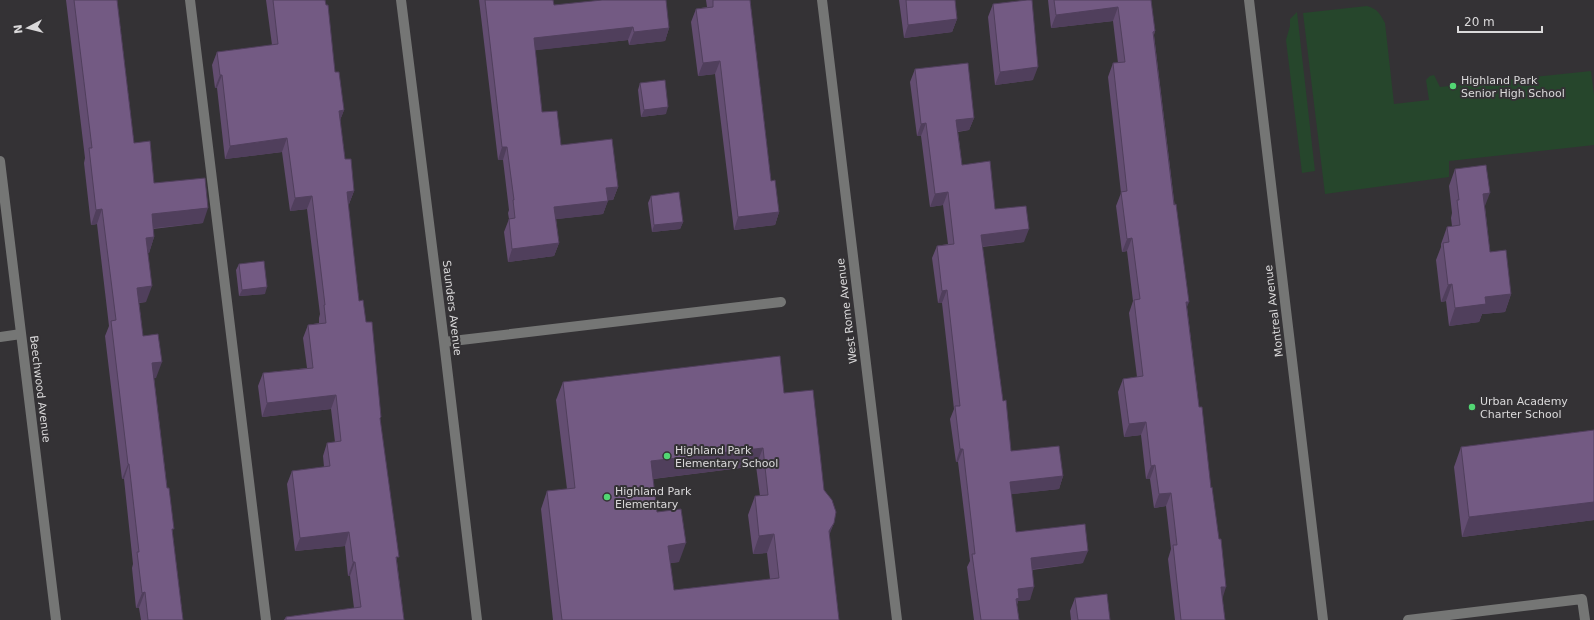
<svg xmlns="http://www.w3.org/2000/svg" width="1594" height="620" viewBox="0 0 1594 620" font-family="'DejaVu Sans',sans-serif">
<rect width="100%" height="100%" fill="#343235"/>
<path fill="#26462c" d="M 1367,6 C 1378,9 1380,14 1385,23 L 1394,104 L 1429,100 L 1426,80 L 1430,76 L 1434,75 L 1440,87 L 1591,71 L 1594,95 L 1594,145 L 1449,161 L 1449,177 L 1325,194 L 1303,13 Z
M 1297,12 L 1315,171 L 1302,173 L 1286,40 L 1290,26 L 1290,19 Z"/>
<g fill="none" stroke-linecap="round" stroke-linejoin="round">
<path stroke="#757675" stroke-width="10" d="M 190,0 L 266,620
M 401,0 L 444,342 L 477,620
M 822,0 L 897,620
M 1249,0 L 1323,620
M 0,161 L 56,620
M 0,337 L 21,334
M 444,342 L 781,302
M 1408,620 L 1582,599 L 1585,620"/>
</g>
<path fill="#634d71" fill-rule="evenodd" d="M 66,0 L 117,0 L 134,143 L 154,183 L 203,223 L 153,229 L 154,237 L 149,253 L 148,253 L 146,302 L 139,303 L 143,336 L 156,378 L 154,378 L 183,620 L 141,620 L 139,608 L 136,608 L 132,568 L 133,564 L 124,479 L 122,479 L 105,336 L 109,326 L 97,224 L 91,225 L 84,163 L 85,158 Z
M 266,0 L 325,0 L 335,72 L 344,110 L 340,120 L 345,159 L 354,191 L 349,204 L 348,204 L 359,301 L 366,322 L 380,420 L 404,620 L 284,620 L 286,617 L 354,608 L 350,576 L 348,576 L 345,546 L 295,551 L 287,484 L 292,471 L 324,467 L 323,456 L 327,443 L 335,442 L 331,409 L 262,417 L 258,386 L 263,373 L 307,368 L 303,338 L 308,325 L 319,323 L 319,318 L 320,314 L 307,209 L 290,211 L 282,152 L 225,159 L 217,88 L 215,88 L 212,65 L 217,52 L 272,45 Z
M 479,0 L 553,0 L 554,5 L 669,28 L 665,41 L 629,45 L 628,40 L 535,50 L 542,112 L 561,145 L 618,187 L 613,200 L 608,200 L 603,214 L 556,219 L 559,243 L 554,256 L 508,262 L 504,232 L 509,219 L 508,213 L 509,210 L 503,160 L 498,160 Z
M 706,0 L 750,0 L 771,181 L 779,212 L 775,225 L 734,230 L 715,74 L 698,76 L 691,22 L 696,9 L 707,7 Z
M 899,0 L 955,0 L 957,19 L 952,32 L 904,38 Z
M 1048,0 L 1151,0 L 1155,31 L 1154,35 L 1225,620 L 1175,620 L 1168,559 L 1171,549 L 1166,506 L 1154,508 L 1150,479 L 1146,479 L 1141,435 L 1124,437 L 1118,392 L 1123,379 L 1137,377 L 1129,313 L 1133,301 L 1127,251 L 1122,252 L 1116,206 L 1121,193 L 1108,77 L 1113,63 L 1118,63 L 1113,21 L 1051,28 Z
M 993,4 L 1033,80 L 995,85 L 988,17 Z
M 915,69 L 974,118 L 969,130 L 958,132 L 962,165 L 995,209 L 1024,242 L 982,247 L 1003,401 L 1011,451 L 1063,476 L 1059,489 L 1011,494 L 1016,532 L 1083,563 L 1032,570 L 1030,600 L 1018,601 L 1017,605 L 1019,620 L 974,620 L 967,567 L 970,561 L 958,462 L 956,462 L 950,419 L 954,409 L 942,303 L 938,303 L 932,258 L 937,246 L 948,244 L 943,205 L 930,207 L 921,136 L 917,136 L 910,82 Z
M 640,83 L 666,114 L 641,117 L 638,90 Z
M 1455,169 L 1485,207 L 1490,252 L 1511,294 L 1505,312 L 1482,314 L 1479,322 L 1449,326 L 1446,301 L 1441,302 L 1436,260 L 1441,247 L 1441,244 L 1447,227 L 1452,226 L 1451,218 L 1452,213 L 1449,186 Z
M 651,196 L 683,222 L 680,229 L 652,232 L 648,203 Z
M 239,264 L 265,294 L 239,296 L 236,270 Z
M 563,382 L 784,393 L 824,490 L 834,523 L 829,534 L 839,620 L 553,620 L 541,509 L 547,491 L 567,489 L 556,400 ZM 756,466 L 760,496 L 755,496 L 748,515 L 753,554 L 767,553 L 770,579 L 674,590 L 670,563 L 679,562 L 657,512 L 653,479 Z
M 1594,430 L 1594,520 L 1462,537 L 1454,467 L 1461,447 Z
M 1075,598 L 1110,620 L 1071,620 L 1070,611 Z"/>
<path fill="#503f5c" d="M 1118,7 L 1113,21 L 1051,28 L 1056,15 Z
M 957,19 L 952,32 L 904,38 L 908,25 Z
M 633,27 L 628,40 L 529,51 L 534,38 Z
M 669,28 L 665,41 L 629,45 L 634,32 Z
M 720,61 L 715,74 L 698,76 L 703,63 Z
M 1038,67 L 1033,80 L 995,85 L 1000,72 Z
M 220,75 L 222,75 L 217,88 L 215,88 Z
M 668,107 L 666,114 L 641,117 L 644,110 Z
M 344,110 L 339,123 L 339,111 Z
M 974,118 L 969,130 L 952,132 L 956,120 Z
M 926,123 L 921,136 L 917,136 L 921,124 Z
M 287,138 L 282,152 L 225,159 L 230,146 Z
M 502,147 L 507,147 L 503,160 L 498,160 Z
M 618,187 L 613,200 L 601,201 L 606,188 Z
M 354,191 L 349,204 L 342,205 L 347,192 Z
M 948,192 L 943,205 L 930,207 L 935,194 Z
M 1490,193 L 1483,211 L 1483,194 Z
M 312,196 L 307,209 L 290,211 L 295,198 Z
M 608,201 L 603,214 L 549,220 L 554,207 Z
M 208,208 L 203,223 L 146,229 L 152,214 Z
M 102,209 L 97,224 L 91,225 L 96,210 Z
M 779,212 L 775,225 L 734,230 L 738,217 Z
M 683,222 L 680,229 L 652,232 L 654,225 Z
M 1029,229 L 1024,242 L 976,247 L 981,235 Z
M 154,237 L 149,253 L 141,254 L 146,238 Z
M 1132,238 L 1127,251 L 1122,252 L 1127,239 Z
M 559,243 L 554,256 L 508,262 L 512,249 Z
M 1452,284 L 1446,301 L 1441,302 L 1448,285 Z
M 152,286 L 146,302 L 132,303 L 137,288 Z
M 267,287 L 265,294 L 239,296 L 242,290 Z
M 947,290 L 942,303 L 938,303 L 942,291 Z
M 1511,294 L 1505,312 L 1482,314 L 1479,322 L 1449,326 L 1455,308 L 1485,297 Z
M 1186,302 L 1189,302 L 1184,315 Z
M 162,362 L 156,378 L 147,379 L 152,363 Z
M 336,395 L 331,409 L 262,417 L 267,403 Z
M 1146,422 L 1141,435 L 1124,437 L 1129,424 Z
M 763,448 L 756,466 L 644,480 L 651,461 Z
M 960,449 L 963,449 L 958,462 L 956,462 Z
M 128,464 L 129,464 L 124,479 L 122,479 Z
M 1155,465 L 1150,479 L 1146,479 L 1151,466 Z
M 1063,476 L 1059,489 L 1005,495 L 1010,482 Z
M 1171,493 L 1166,506 L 1154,508 L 1159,494 Z
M 1594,502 L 1594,520 L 1462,537 L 1469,517 Z
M 834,523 L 827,541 L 829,531 Z
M 349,532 L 345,546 L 295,551 L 300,538 Z
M 774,534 L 767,553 L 753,554 L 759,536 Z
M 686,543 L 679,562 L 661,564 L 668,546 Z
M 1088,551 L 1083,563 L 1026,570 L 1031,558 Z
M 353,562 L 355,562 L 350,576 L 348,576 Z
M 1034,587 L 1030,600 L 1018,601 L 1015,611 L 1018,589 Z
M 1221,587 L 1226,587 L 1222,600 Z
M 145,592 L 139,608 L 136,608 L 142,593 Z"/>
<path fill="#735a83" stroke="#503f5c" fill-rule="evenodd" d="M 74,0 L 117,0 L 134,143 L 150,141 L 154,183 L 205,178 L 208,208 L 152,214 L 154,237 L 146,238 L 152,286 L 137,288 L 143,336 L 158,334 L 162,362 L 152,363 L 167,488 L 169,488 L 174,529 L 172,529 L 183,620 L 148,620 L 145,592 L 142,593 L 137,552 L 139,552 L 129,464 L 128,464 L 111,321 L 116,320 L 102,209 L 96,210 L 89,148 L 92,148 Z
M 273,0 L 325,0 L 326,5 L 328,5 L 335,72 L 339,72 L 344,110 L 339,111 L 345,159 L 351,159 L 354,191 L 347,192 L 359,301 L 363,300 L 366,322 L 372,322 L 381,417 L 380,418 L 399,557 L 396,557 L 404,620 L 286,620 L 286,617 L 361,607 L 355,562 L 353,562 L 349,532 L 300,538 L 292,471 L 330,466 L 327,443 L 341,441 L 336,395 L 267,403 L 263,373 L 313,368 L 308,325 L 326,323 L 324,305 L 325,305 L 312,196 L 295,198 L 287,138 L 230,146 L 222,75 L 220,75 L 217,52 L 278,44 Z
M 485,0 L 553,0 L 554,5 L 602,0 L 666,0 L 669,28 L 634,32 L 633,27 L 534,38 L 542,112 L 557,111 L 561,145 L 612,139 L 618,187 L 606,188 L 608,201 L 554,207 L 559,243 L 512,249 L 509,219 L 515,218 L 513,200 L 514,200 L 507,147 L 502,147 Z
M 713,0 L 750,0 L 771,181 L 775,180 L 779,212 L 738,217 L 720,61 L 703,63 L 696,9 L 713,7 Z
M 906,0 L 955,0 L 957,19 L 908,25 Z
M 1027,0 L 1032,0 L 1038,67 L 1000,72 L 993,4 Z
M 1054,0 L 1151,0 L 1155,31 L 1153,32 L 1174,205 L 1176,204 L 1189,302 L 1186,302 L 1199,407 L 1202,407 L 1211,488 L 1212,487 L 1219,539 L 1221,539 L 1226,587 L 1221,587 L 1225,620 L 1181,620 L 1173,545 L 1177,545 L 1171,493 L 1159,494 L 1155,465 L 1151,466 L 1146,422 L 1129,424 L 1123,379 L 1143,376 L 1134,300 L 1140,299 L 1132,238 L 1127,239 L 1121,192 L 1127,191 L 1113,63 L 1125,62 L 1118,7 L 1056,15 Z
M 968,63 L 974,118 L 956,120 L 962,165 L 990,161 L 995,209 L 1026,206 L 1029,229 L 981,235 L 1003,401 L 1006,400 L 1011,451 L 1059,446 L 1063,476 L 1010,482 L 1016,532 L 1085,524 L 1088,551 L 1031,558 L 1034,587 L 1018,589 L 1019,598 L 1016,599 L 1019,620 L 981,620 L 972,554 L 975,554 L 963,449 L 960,449 L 955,406 L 960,406 L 947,290 L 942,291 L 937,246 L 954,244 L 948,192 L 935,194 L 926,123 L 921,124 L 915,69 Z
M 665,80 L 668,107 L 644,110 L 640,83 Z
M 1486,165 L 1490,193 L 1483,194 L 1490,252 L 1506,250 L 1511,294 L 1485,297 L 1486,304 L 1455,308 L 1452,284 L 1448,285 L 1443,243 L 1449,242 L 1447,227 L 1460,225 L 1457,200 L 1459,200 L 1455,169 Z
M 679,192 L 683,222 L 654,225 L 651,196 Z
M 264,261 L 267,287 L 242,290 L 239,264 Z
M 780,356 L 784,393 L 813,390 L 824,490 L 832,500 L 836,512 L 834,523 L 829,531 L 839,620 L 562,620 L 547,491 L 575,488 L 563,382 ZM 763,448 L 768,495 L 755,496 L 759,536 L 774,534 L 779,578 L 674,590 L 668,546 L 686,543 L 681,509 L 657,512 L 651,461 Z
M 1594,430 L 1594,502 L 1469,517 L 1461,447 Z
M 1107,594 L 1110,620 L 1078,620 L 1075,598 Z"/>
<g fill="#52d673" stroke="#343235" stroke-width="1.5">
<circle cx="1453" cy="86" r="4"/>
<circle cx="1472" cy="407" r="4"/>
<circle cx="667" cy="456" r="4"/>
<circle cx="607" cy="497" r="4"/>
</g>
<g text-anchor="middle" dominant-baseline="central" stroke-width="4" stroke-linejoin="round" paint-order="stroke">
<g font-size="11" fill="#dad9da" stroke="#343235" text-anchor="start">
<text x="1461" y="80">Highland Park<tspan x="1461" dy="13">Senior High School</tspan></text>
<text x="1480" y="401">Urban Academy<tspan x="1480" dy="13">Charter School</tspan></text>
<text x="675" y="450">Highland Park<tspan x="675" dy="13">Elementary School</tspan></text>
<text x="615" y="491">Highland Park<tspan x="615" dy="13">Elementary</tspan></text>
</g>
<g font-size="11" fill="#dad9da" stroke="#343235">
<text transform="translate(452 308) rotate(83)">Saunders Avenue</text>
<text transform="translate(847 311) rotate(-97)">West Rome Avenue</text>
<text transform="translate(1274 311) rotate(-97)">Montreal Avenue</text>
<text transform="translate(40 389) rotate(83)">Beechwood Avenue</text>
</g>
</g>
<g transform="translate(28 28) rotate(263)" stroke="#343235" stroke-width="3" paint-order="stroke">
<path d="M0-3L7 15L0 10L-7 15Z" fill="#dad9da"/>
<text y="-6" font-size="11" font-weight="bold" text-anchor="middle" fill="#dad9da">N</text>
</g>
<path d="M1458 26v6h84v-6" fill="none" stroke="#dad9da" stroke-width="2"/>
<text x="1464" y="26" font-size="12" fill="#dad9da" stroke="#343235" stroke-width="3" paint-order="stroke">20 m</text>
</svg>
